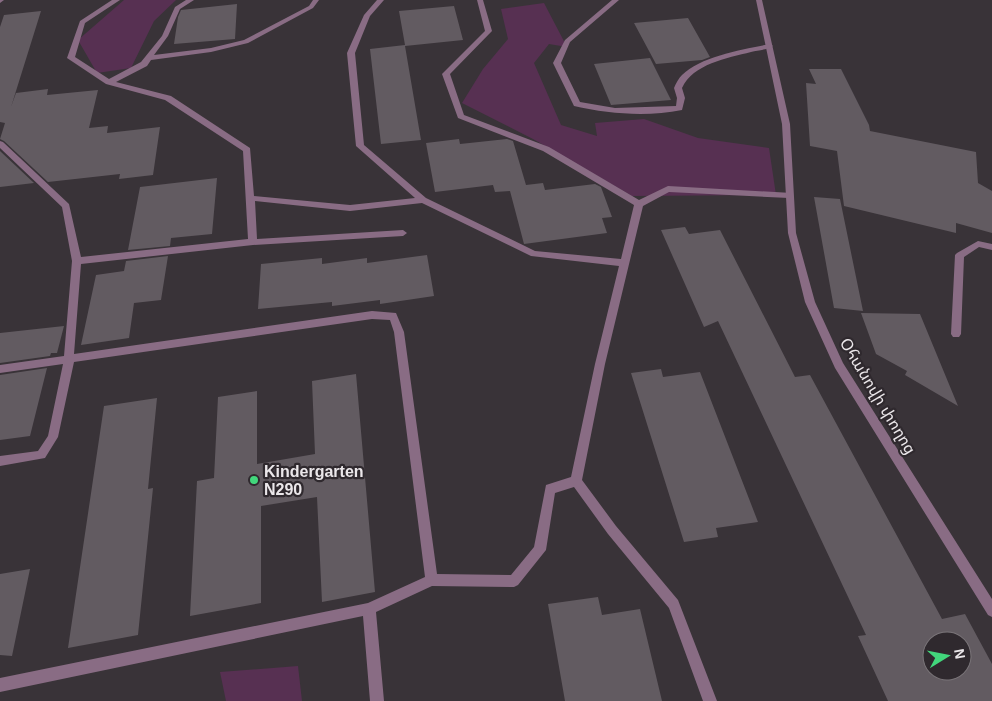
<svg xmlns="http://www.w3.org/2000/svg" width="992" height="701" viewBox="0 0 992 701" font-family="Helvetica,'Noto Sans Armenian',sans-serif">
<rect width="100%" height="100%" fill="#393338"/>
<path fill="#573052" d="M 124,0 L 176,0 L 154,21 L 131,68 L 97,73 L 78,40 Z
M 544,3 L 567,47 L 549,44 L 534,63 L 561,125 L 597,136 L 595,123 L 644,119 L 698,138 L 769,148 L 776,195 L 632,196 L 533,139 L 462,103 L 483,69 L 508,39 L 501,9 Z
M 298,666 L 302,701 L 226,701 L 220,672 Z"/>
<path fill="#625b61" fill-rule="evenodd" d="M 237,4 L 235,39 L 174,44 L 178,17 L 181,10 Z
M 454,6 L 463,40 L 405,46 L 421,140 L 381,144 L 370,49 L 405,45 L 399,11 Z
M 41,11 L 11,107 L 16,93 L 48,89 L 47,95 L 98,90 L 89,128 L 108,126 L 107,133 L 160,127 L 153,175 L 119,179 L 120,174 L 48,182 L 4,141 L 0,139 L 5,123 L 0,122 L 0,27 L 4,15 Z
M 688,18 L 710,57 L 702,60 L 656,64 L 634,23 Z
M 650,58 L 671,100 L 611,105 L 594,64 Z
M 809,69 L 841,69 L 869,125 L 870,131 L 976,152 L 978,183 L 992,191 L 992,233 L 956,223 L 956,233 L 844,206 L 837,151 L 810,146 L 806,83 L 816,84 Z
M 459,139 L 460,144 L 507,139 L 513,141 L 526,185 L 543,183 L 545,190 L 595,184 L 601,187 L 612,217 L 602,218 L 607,233 L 524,244 L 510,191 L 495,192 L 493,185 L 435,192 L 426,143 Z
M 0,151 L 34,183 L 0,187 Z
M 217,178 L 212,234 L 171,238 L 170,246 L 128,250 L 140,187 Z
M 814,197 L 840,199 L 863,311 L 834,308 Z
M 685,227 L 689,234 L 720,230 L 795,377 L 810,375 L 942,619 L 965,614 L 992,664 L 992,701 L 888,701 L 858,636 L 866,635 L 718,321 L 704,327 L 661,230 ZM 932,641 L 962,641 L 962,671 L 932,671 Z
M 427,255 L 434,296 L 380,304 L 380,300 L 332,306 L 332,302 L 258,309 L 261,264 L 322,258 L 322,264 L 367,258 L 367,263 Z
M 168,256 L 161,300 L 134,303 L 129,338 L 81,345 L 96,275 L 124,271 L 126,261 Z
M 861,313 L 920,314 L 958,406 L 905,375 L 907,371 L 876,354 Z
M 64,326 L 57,353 L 51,353 L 50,356 L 0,363 L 0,333 Z
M 47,368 L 30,436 L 0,440 L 0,375 Z
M 661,369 L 663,377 L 700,372 L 758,522 L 716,528 L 718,537 L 684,542 L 631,373 Z
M 356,374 L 375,592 L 322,602 L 317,497 L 261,506 L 261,603 L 190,616 L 197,481 L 214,478 L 218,397 L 257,391 L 257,464 L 315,454 L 312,381 Z
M 157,398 L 148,489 L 153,488 L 138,635 L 68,648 L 104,406 Z
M 30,569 L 12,656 L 0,655 L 0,574 Z
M 598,597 L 602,615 L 640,609 L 662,701 L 565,701 L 548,604 Z"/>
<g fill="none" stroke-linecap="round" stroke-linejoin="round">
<path fill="#896c84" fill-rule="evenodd" d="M 0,0 L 4,0 L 0,3 Z
M 112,0 L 120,0 L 85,23 L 75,57 L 109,79 L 141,62 L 162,36 L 175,7 L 186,0 L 194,0 L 180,9 L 168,36 L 154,55 L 211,48 L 244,40 L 309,6 L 313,0 L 319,0 L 313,8 L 248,43 L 211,52 L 151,60 L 147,66 L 116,82 L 171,96 L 250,148 L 254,196 L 350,205 L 415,198 L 356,146 L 347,53 L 364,15 L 377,0 L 384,0 L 370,16 L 355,53 L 364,145 L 426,198 L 535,251 L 621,259 L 634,205 L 543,151 L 458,118 L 442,74 L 485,31 L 477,0 L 483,0 L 492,31 L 450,74 L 464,115 L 549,147 L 639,200 L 668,186 L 792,193 L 792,197 L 789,198 L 669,192 L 643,206 L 605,364 L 582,480 L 616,526 L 678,600 L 717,701 L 703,701 L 669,608 L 608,534 L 574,487 L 555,493 L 546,550 L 518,585 L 514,587 L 432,586 L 376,612 L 384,701 L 370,701 L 363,616 L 0,692 L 0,678 L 368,603 L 425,577 L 394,332 L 390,320 L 372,319 L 74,362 L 58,437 L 45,458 L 0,466 L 0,456 L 38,451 L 48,436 L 63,364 L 0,373 L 0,365 L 64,356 L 72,261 L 62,207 L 0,148 L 0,141 L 3,142 L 69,204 L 81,257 L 248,239 L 243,151 L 165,100 L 106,84 L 67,58 L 80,21 ZM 255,201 L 350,211 L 422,203 L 531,256 L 619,266 L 595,364 L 571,477 L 546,485 L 534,547 L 511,575 L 437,574 L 404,332 L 396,313 L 372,311 L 74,354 L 81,264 L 253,245 L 403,236 L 407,233 L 403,230 L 257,239 Z
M 612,0 L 619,0 L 570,42 L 561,63 L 580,102 L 615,108 L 676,106 L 677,98 L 674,88 C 676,83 679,78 682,75 C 701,56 745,49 770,44 L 773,46 C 767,50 758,50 751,52 C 727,58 693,64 682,88 L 685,98 L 682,110 C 647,117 609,114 574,106 L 553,63 L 565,40 Z
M 978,241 L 992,244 L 992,250 L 979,247 L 964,257 L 961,334 L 959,337 L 953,337 L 951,334 L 955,255 L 957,253 Z"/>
<path fill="#896c84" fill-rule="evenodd" d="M 756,0 L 762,0 L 790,124 L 796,233 L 815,302 L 843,363 L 992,599 L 992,617 L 988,615 L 835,368 L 805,302 L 788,233 L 782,124 Z"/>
</g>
<circle fill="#42d77c" stroke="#2f292e" stroke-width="2" cx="254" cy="480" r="5"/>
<g text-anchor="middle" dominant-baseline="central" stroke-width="4.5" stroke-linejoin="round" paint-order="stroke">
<g font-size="16" fill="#ebe7ea" stroke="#2f292e">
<text transform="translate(878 396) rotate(59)">Օհանովի փողոց</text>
</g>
<g font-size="16" font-weight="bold" fill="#ebe7ea" stroke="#2f292e" text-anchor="start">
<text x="264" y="471">Kindergarten<tspan x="264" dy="18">N290</tspan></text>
</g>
</g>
<g transform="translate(947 656) rotate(80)"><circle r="24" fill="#2f292e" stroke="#7a7579"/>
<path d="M0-4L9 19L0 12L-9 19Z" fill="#42d77c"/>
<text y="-8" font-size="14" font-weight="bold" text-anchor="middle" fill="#ebe7ea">N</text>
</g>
</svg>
